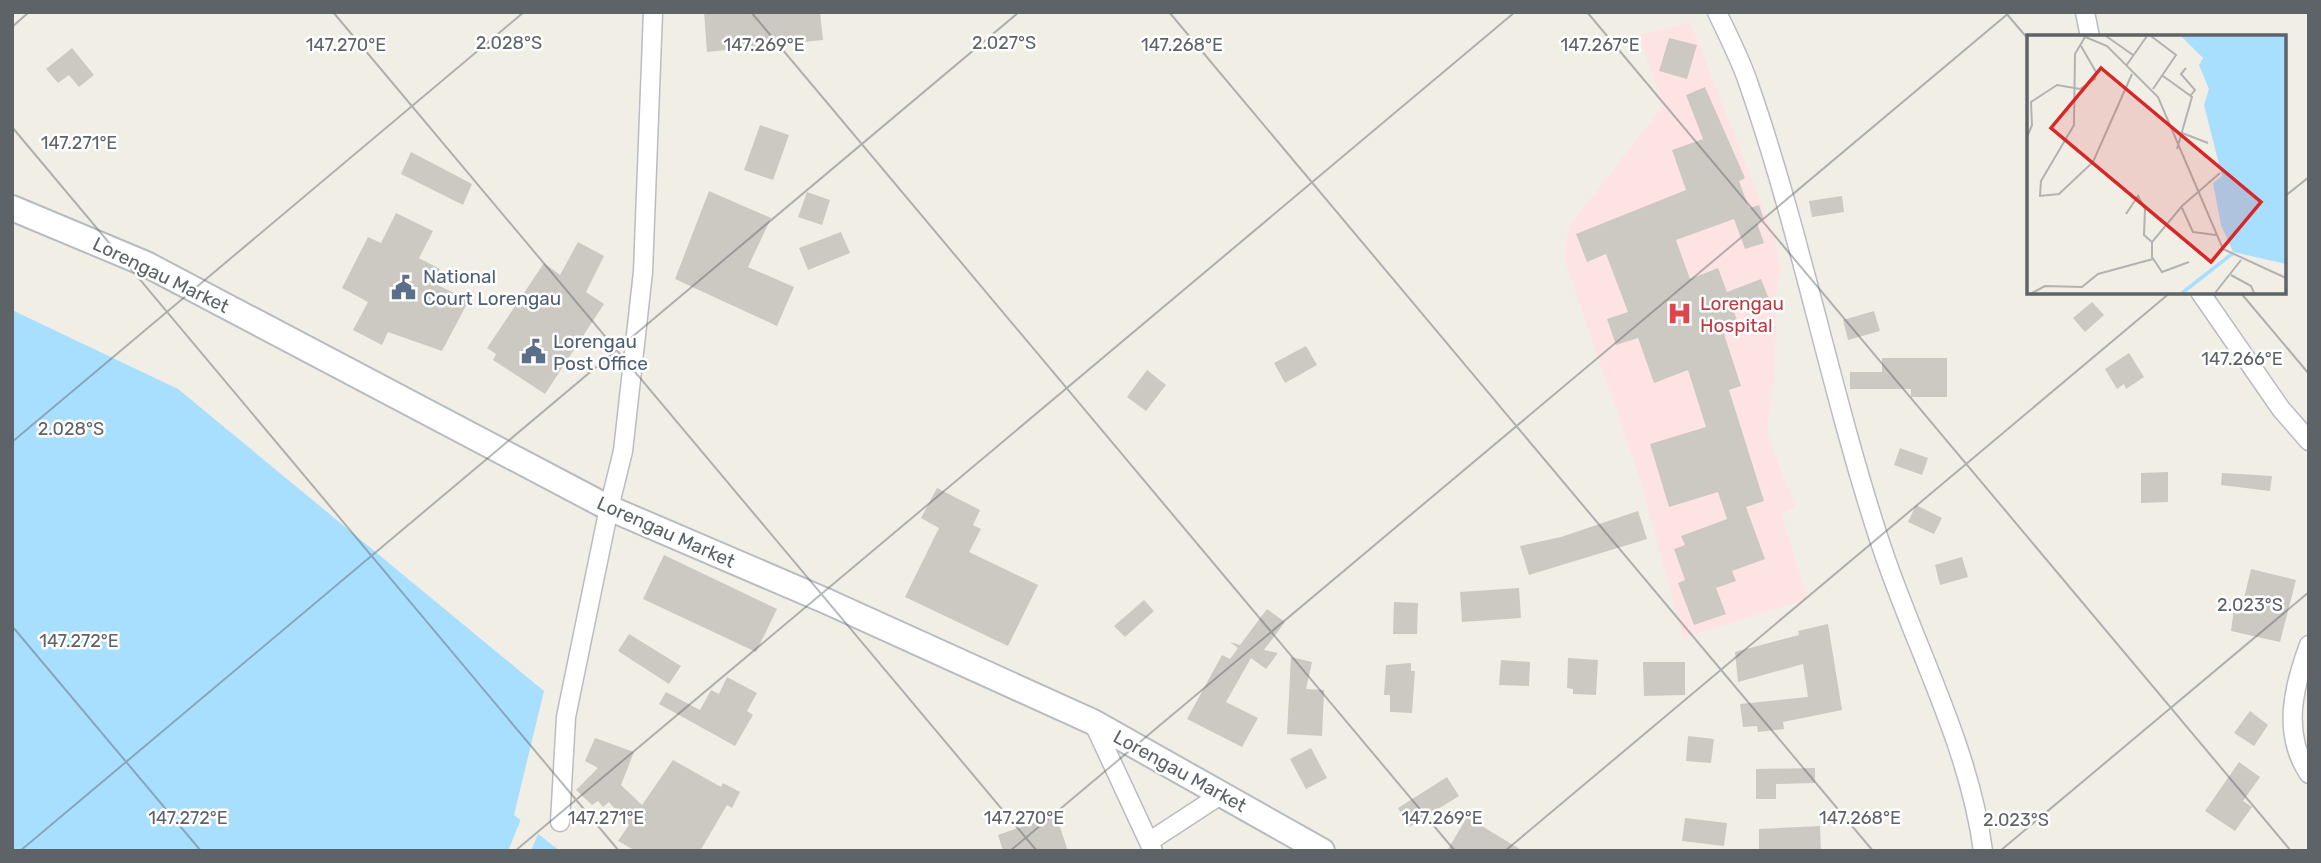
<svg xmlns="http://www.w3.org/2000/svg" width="2321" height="863" viewBox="0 0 2321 863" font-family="Rubik,sans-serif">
<rect width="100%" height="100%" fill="#f1eee6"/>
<path fill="#fde4e3" d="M 1690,22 L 1775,238 L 1781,268 L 1776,295 L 1775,370 L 1767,432 L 1795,507 L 1781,514 L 1808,599 L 1683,638 L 1642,486 L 1564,258 L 1569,226 L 1663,106 L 1639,35 Z"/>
<path fill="#a8dfff" d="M 12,310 L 178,389 L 544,691 L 514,815 L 560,851 L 12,851 Z"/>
<path fill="#f1eee6" d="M 521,819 L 538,834 L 531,851 L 508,851 Z"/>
<path fill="#ccc9c3" d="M 704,12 L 820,12 L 823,40 L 707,52 Z
M 1669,38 L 1697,45 L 1687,79 L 1659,71 Z
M 72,48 L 94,75 L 79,87 L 69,75 L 58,83 L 46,69 Z
M 1705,87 L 1745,178 L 1739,181 L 1749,208 L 1759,205 L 1764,220 L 1757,223 L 1764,243 L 1745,249 L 1734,219 L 1676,240 L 1690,279 L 1718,268 L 1727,292 L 1761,279 L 1769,299 L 1734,312 L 1740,328 L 1724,334 L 1741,386 L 1729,390 L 1764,501 L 1746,507 L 1765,559 L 1732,571 L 1736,581 L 1716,588 L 1726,614 L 1694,625 L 1678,583 L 1685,580 L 1674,549 L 1685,545 L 1681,536 L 1727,519 L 1718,492 L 1669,507 L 1650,444 L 1706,427 L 1688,370 L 1654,383 L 1638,338 L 1616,345 L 1607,319 L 1628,312 L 1606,254 L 1587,262 L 1576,234 L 1686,190 L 1672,150 L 1703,139 L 1686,95 Z
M 760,125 L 789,135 L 773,180 L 744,170 Z
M 411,152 L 472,184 L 463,205 L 401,174 Z
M 709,191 L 771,218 L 748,267 L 794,287 L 777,326 L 675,279 Z
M 807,192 L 830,200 L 822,225 L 798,217 Z
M 1842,196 L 1844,212 L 1812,217 L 1809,201 Z
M 396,213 L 433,231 L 419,258 L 440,269 L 433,283 L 469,300 L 442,351 L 388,332 L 382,345 L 353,330 L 368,302 L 342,288 L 368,237 L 381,243 Z
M 841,232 L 850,253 L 808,270 L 799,248 Z
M 578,242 L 604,256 L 586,292 L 604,304 L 545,394 L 493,360 L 496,354 L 487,348 L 544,263 L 560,275 Z
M 2092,302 L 2104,315 L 2085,332 L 2073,318 Z
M 1874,311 L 1880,331 L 1848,340 L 1843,320 Z
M 1306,346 L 1317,365 L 1285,383 L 1274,363 Z
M 2129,353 L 2144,377 L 2126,389 L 2124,384 L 2117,389 L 2105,369 Z
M 1882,358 L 1947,358 L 1947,397 L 1911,397 L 1911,389 L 1850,389 L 1850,372 L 1882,372 Z
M 1147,370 L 1166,385 L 1146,411 L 1127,397 Z
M 1900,448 L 1928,458 L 1922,475 L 1894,465 Z
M 2168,472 L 2168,502 L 2141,503 L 2141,473 Z
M 2222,473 L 2272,476 L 2270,491 L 2221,485 Z
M 937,488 L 980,510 L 973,525 L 981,529 L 969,552 L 1038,585 L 1008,646 L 905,597 L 939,528 L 921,518 Z
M 1916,505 L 1942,518 L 1934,534 L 1908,522 Z
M 1638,511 L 1647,539 L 1529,575 L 1520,546 L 1561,537 Z
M 664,555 L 777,609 L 756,652 L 643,599 Z
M 1962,557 L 1968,577 L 1940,585 L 1935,565 Z
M 2251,569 L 2296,580 L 2280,642 L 2231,631 L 2234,609 L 2241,611 Z
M 1519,588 L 1521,618 L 1462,622 L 1460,592 Z
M 1144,600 L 1154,611 L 1125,637 L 1114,626 Z
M 1394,602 L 1418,603 L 1417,634 L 1393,634 Z
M 1267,609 L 1285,622 L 1264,650 L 1278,653 L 1266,669 L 1251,658 L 1226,702 L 1258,718 L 1242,747 L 1187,719 L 1222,655 L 1230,659 L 1238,648 L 1230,642 L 1240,645 Z
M 1828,624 L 1842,710 L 1783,722 L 1784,729 L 1758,732 L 1757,726 L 1743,727 L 1740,704 L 1808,697 L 1803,664 L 1738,682 L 1735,652 L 1799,635 L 1798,631 Z
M 629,634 L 681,666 L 669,684 L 618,651 Z
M 1291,657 L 1312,662 L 1306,689 L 1324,690 L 1322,736 L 1287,734 Z
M 1568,658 L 1598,660 L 1596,695 L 1573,694 L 1573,689 L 1567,688 Z
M 1501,660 L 1530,662 L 1529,686 L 1499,685 Z
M 1643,662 L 1685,662 L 1685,695 L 1644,696 Z
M 1411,663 L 1411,671 L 1415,671 L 1412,713 L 1390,712 L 1390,695 L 1384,695 L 1386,665 Z
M 727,677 L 757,693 L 747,711 L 753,715 L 735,746 L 659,704 L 666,692 L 700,710 L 711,690 L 719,694 Z
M 2250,711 L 2268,725 L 2254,746 L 2234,733 Z
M 1688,736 L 1714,739 L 1711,763 L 1686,761 Z
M 595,738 L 634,752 L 621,785 L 642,805 L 673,760 L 721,787 L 723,783 L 740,792 L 732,808 L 727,805 L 700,851 L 636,851 L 618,841 L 629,825 L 609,802 L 603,807 L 598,801 L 592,805 L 576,790 L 598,768 L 585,761 Z
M 1311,748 L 1327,778 L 1306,789 L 1290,759 Z
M 2239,762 L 2260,777 L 2243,801 L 2252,807 L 2235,831 L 2205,811 Z
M 1815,768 L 1815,783 L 1776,784 L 1776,799 L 1756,799 L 1756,769 Z
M 1447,777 L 1459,796 L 1409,827 L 1398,808 Z
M 1056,815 L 1068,851 L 1003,851 L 998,835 Z
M 1467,817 L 1523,851 L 1447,851 Z
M 1685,818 L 1727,823 L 1724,846 L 1682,841 Z
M 1820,826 L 1821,851 L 1759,851 L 1759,829 Z"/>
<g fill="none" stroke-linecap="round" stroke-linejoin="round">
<defs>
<path id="minor" d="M 1717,12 C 1728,36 1741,60 1749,85 C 1801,234 1830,389 1879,539 C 1912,642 1969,743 1983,851
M 2085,12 L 2090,37
M 2200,292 L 2281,409 L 2309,441
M 2309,645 C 2293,688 2282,734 2309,774
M 1093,722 L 1153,851
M 560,822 L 566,717 L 609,508 L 623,451 L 643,272 L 653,12
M 1150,841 L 1222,794"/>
<path id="secondary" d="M 12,208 L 146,264 L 609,508 L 826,601 L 1093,722 L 1322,851"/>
</defs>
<use href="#minor" stroke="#b9bcc1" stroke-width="21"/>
<use href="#secondary" stroke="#b7bcc1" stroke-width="28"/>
<use href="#minor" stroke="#fff" stroke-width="18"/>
<use href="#secondary" stroke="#fff" stroke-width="24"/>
</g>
<path fill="none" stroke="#5e6368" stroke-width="2" stroke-opacity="0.45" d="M 333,12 L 1037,851M 751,12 L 1455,851M 1169,12 L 1873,851M 1587,12 L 2291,851M 2005,12 L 2029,40M 12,27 L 29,12M 12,127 L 619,851M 2284,197 L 2309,177M 2240,292 L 2309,374M 12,442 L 524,12M 12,626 L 201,851M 20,851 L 1019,12M 515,851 L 1515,12M 1010,851 L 2010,12M 1505,851 L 2171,292M 2000,851 L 2309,592"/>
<defs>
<symbol id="civic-bare" viewBox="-9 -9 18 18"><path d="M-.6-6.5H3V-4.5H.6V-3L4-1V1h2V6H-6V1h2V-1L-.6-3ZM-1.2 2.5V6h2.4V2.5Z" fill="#5c6f8a" stroke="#fff" stroke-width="2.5" paint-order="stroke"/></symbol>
<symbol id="hospital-bare" viewBox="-9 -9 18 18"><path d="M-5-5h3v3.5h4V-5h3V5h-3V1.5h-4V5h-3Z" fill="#e0444e" stroke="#fff" stroke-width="2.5" paint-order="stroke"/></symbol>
</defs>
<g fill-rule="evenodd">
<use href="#civic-bare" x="386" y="270" width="35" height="35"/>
<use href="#hospital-bare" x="1662" y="296" width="35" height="35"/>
<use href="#civic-bare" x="516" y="334" width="35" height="35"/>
</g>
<g text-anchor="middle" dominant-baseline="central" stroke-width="5" stroke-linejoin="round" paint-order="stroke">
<g font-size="19" fill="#5e6368" stroke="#fff">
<text transform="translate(161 275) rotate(26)">Lorengau Market</text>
<text transform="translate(666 532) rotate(24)">Lorengau Market</text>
<text transform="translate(1180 771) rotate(29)">Lorengau Market</text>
</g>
<g font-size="19" fill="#4e5e75" stroke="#fff" text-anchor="start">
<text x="423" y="276">National<tspan x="423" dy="22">Court Lorengau</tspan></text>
<text x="553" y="341">Lorengau<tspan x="553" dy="22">Post Office</tspan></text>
</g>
<g font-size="19" fill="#be3a42" stroke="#fff" text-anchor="start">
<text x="1700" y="303">Lorengau<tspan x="1700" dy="22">Hospital</tspan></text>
</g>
</g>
<g transform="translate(2027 35)">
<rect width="259" height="259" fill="#f1eee6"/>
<path d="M 154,1 L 259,1 L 259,229 L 206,217 L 194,190 L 186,148 L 195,141 L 177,70 L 182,54 L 172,30 L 176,23 Z" fill="#a8dfff"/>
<path fill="none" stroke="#a8dfff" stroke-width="3.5" d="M 155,258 L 206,218"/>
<path fill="none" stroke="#b2b2b0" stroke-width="2" d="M 56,1 L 80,11 L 131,62 L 196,214 L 259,243M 79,1 L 106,20M 124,1 L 149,20 L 126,54M 58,2 L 48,19 L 47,90 L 14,146 L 13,161 L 32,159 L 66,127 L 105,39M 99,31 L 120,1M 159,33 L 154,39 L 168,55 L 164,60M 136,41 L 165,62 L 150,114M 155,98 L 181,108M 0,102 L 5,90 L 4,67 L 30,50 L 53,54 L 68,44 L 69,37 L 54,11M 155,173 L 166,197 L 189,200M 99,179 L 111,161 L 118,174 L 117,200 L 125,207M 162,227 L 135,237 L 125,222 L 125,207 L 155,171 L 193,138M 204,240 L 224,251 L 227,258M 5,258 L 18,251 L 55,252 L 71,239 L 126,224M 188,258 L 214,225"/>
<path fill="#d62828" fill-opacity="0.15" stroke="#d62828" stroke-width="3.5" d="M 74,33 L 234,167 L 184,227 L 24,93 Z"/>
<rect width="259" height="259" fill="none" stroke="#5e6368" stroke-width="3.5"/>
</g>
<g font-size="18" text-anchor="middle" fill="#5e6368" stroke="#fff" stroke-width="5" stroke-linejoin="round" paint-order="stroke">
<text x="509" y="49">2.028°S</text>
<text x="1004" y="49">2.027°S</text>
<text x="346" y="51">147.270°E</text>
<text x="764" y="51">147.269°E</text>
<text x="1182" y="51">147.268°E</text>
<text x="1600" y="51">147.267°E</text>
<text x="79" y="149">147.271°E</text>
<text x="2242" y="365">147.266°E</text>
<text x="71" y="435">2.028°S</text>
<text x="2250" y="611">2.023°S</text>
<text x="79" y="647">147.272°E</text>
<text x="188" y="824">147.272°E</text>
<text x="606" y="824">147.271°E</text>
<text x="1024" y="824">147.270°E</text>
<text x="1442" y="824">147.269°E</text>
<text x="1860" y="824">147.268°E</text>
<text x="2016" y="826">2.023°S</text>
</g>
<rect width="2321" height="863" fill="none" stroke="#5e6368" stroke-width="28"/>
</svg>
